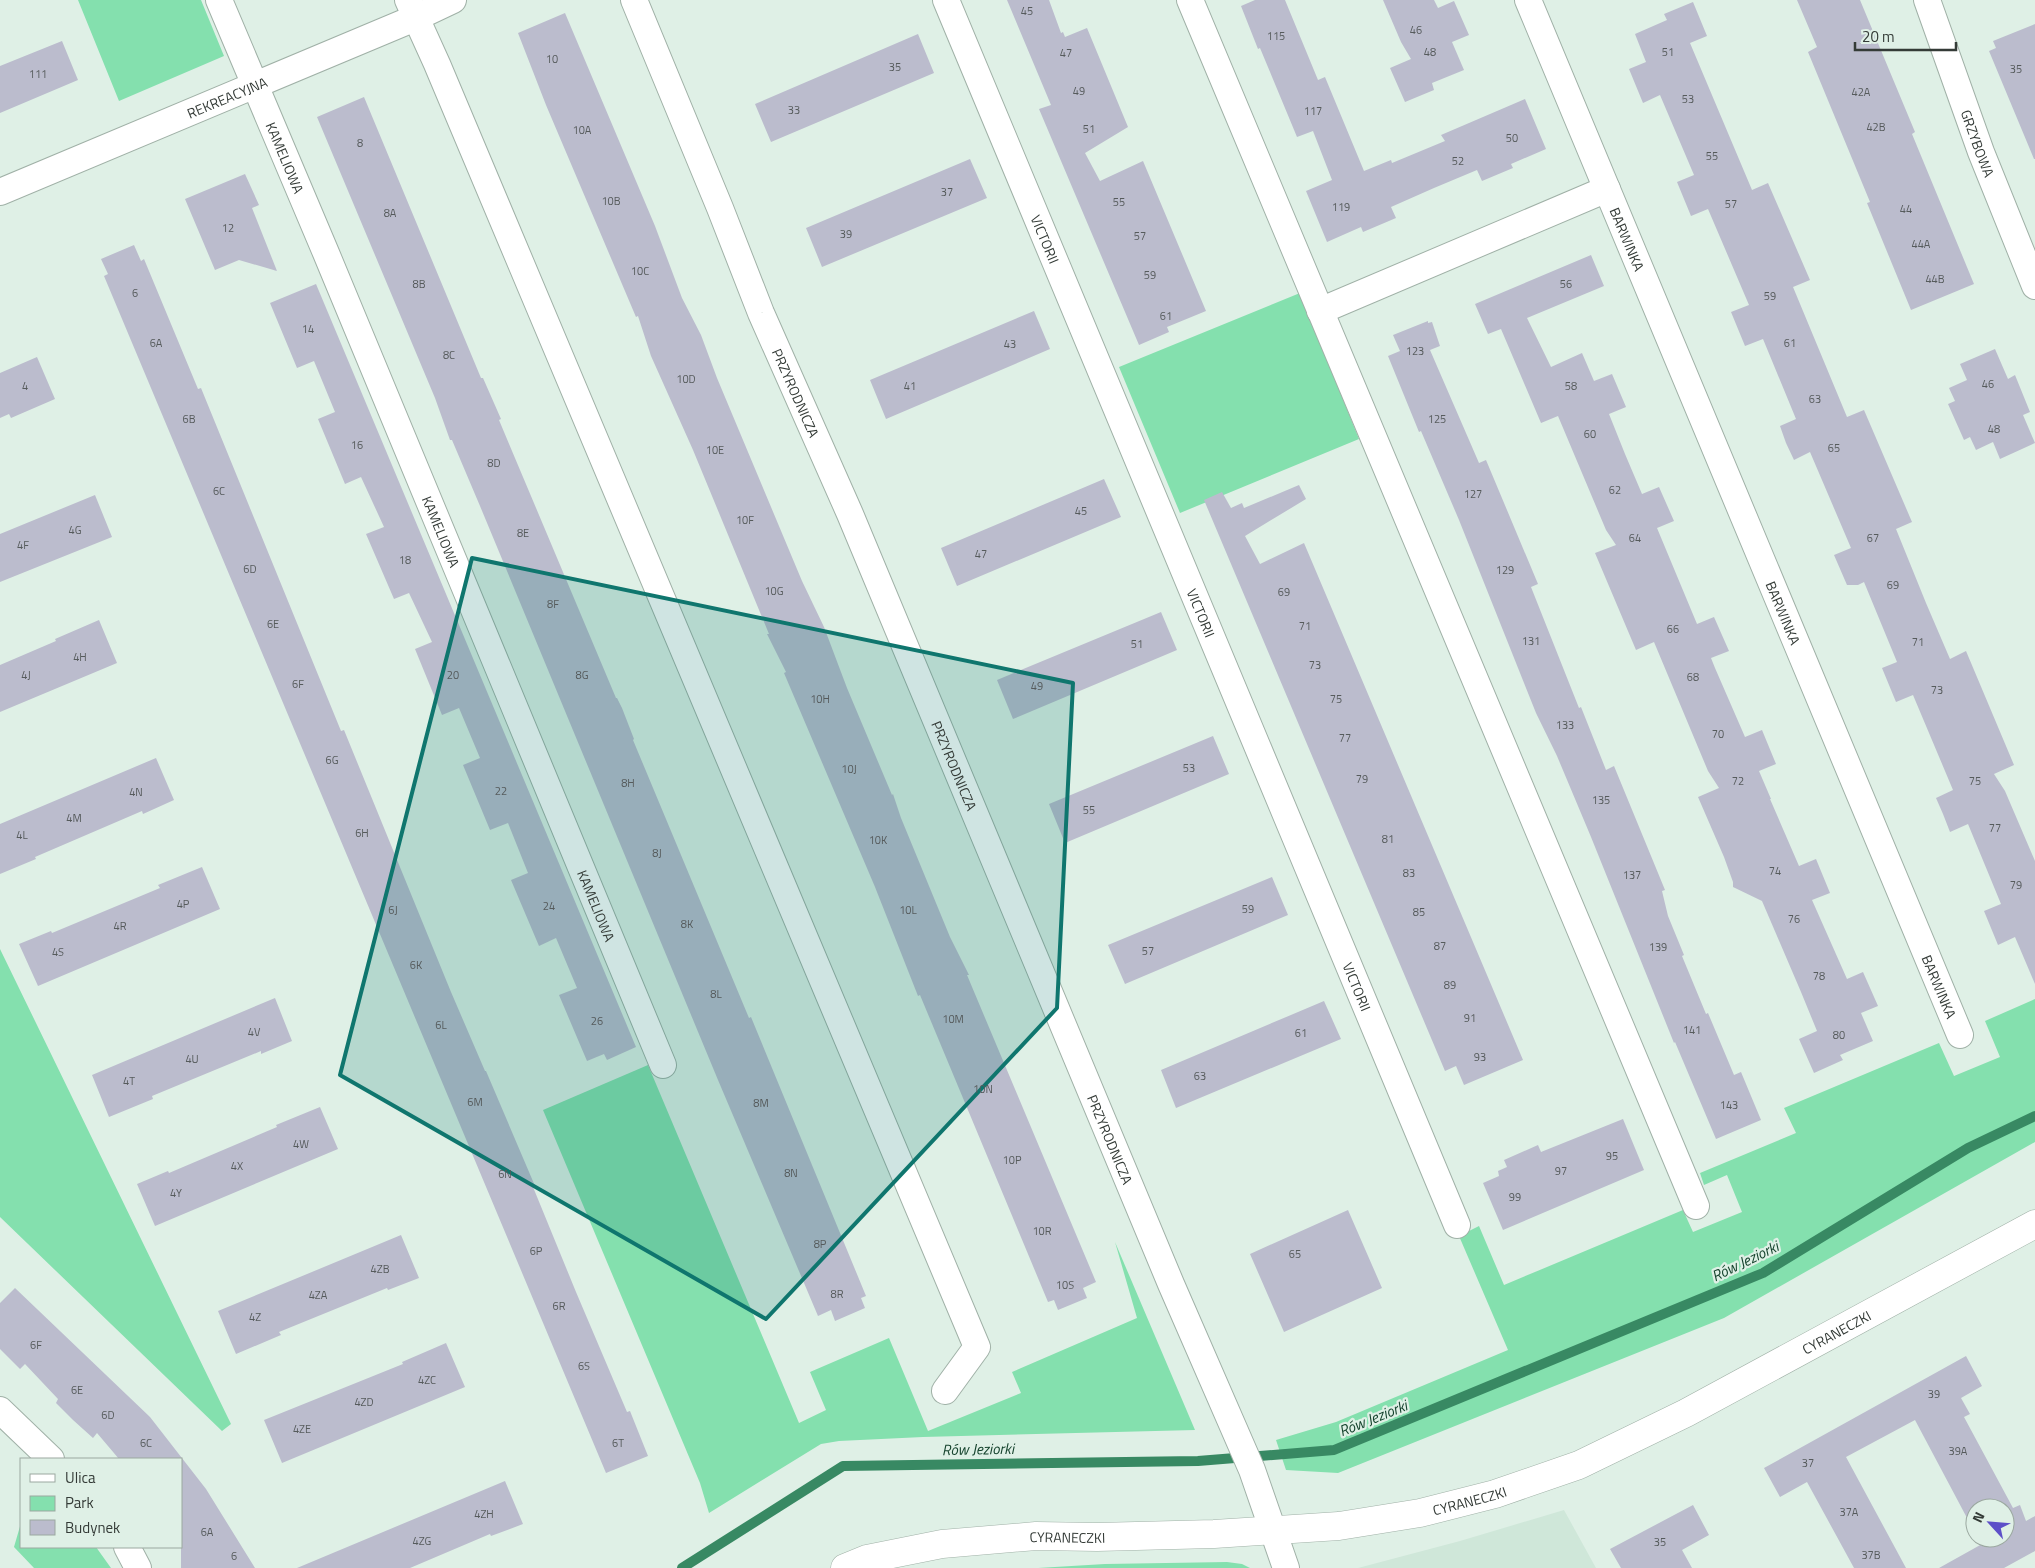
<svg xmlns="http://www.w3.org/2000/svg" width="2035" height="1568" viewBox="0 0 2035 1568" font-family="'Titillium Web',sans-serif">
<rect width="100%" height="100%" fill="#dff0e6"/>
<path fill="#cfe7d9" d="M 1564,1510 L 1596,1568 L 1358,1568 L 1460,1541 Z"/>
<path fill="#84e0ae" d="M 78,0 L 201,0 L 224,56 L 119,101 Z
M 1300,293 L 1359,439 L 1180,513 L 1119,367 Z
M 0,949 L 231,1424 L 222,1431 L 0,1217 Z
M 2035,999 L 2035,1142 L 1724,1318 L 1338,1473 L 1286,1470 L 1276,1440 L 1336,1422 L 1508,1350 L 1459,1236 L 1479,1226 L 1504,1285 L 1683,1210 L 1693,1232 L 1742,1212 L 1727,1175 L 1704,1185 L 1700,1173 L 1796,1133 L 1784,1108 L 1939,1043 L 1954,1076 L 2000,1057 L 1985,1021 Z
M 648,1065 L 799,1423 L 826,1410 L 810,1372 L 889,1338 L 928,1431 L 1021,1393 L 1012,1372 L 1137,1318 L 1115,1242 L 1195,1430 L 923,1437 L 839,1441 L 821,1444 L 709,1513 L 700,1483 L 543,1110 Z
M 21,1523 L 21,1547 L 96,1547 L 111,1568 L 34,1568 L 14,1547 Z
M 1227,1562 L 1242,1564 L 1250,1568 L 1038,1568 L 1105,1564 Z"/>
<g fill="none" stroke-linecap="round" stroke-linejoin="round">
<path stroke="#388963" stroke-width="10" d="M 682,1568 L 843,1466 L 1198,1461 L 1334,1450 L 1763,1273 L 1968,1148 L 2035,1116"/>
</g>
<path fill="#bbbccd" d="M 1007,0 L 1049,0 L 1061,33 L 1063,32 L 1065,37 L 1087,28 L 1128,127 L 1085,153 L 1100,181 L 1143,161 L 1206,311 L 1167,327 L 1169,332 L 1139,345 L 1039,109 L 1051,105 Z
M 1255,0 L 1285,0 L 1318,80 L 1325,77 L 1364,171 L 1391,160 L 1392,163 L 1445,141 L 1441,135 L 1525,99 L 1546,149 L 1511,164 L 1513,168 L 1482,181 L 1477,170 L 1434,188 L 1391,207 L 1396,218 L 1363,232 L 1361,227 L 1327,242 L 1306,191 L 1332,180 L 1313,131 L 1297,137 L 1260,48 L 1258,49 L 1241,6 Z
M 1383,0 L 1434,0 L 1438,8 L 1454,1 L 1469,35 L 1452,42 L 1464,70 L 1432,83 L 1434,90 L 1405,102 L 1390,68 L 1411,59 L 1401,42 Z
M 1797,0 L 1860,0 L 1915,132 L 1912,134 L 1974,284 L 1911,310 L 1867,203 L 1870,202 L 1808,52 L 1817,47 Z
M 1693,2 L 1707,36 L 1690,43 L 1752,190 L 1768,183 L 1810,280 L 1793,287 L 1847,417 L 1864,410 L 1912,522 L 1896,529 L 1926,603 L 1950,659 L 1966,651 L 2014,765 L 1994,774 L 2005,791 L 2035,861 L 2035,984 L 2015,937 L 1998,945 L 1984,911 L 2001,904 L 1968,824 L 1950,832 L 1943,814 L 1936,798 L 1953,790 L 1913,695 L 1896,702 L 1882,668 L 1897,662 L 1864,582 L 1858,585 L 1847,585 L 1834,555 L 1851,548 L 1810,452 L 1794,460 L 1786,443 L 1780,426 L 1796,419 L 1763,339 L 1745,346 L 1731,312 L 1749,305 L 1708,209 L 1691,216 L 1677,182 L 1694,175 L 1660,95 L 1643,103 L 1629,69 L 1646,62 L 1635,34 L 1667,20 L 1664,14 Z
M 565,13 L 655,226 L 682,298 L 701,335 L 717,378 L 802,581 L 824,627 L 847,688 L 892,795 L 893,794 L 901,818 L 950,937 L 969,975 L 967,975 L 1096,1282 L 1083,1288 L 1087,1298 L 1058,1310 L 1054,1300 L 1048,1302 L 920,995 L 918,996 L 875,887 L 784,673 L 786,672 L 767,634 L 769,634 L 693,450 L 651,356 L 638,316 L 636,317 L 546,105 L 518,33 Z
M 2035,24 L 2035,159 L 2034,159 L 1989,51 L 1996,48 L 1993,41 Z
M 918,34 L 934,73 L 771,142 L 755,104 Z
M 62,41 L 78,80 L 0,113 L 0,66 Z
M 364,97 L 481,378 L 483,378 L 501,419 L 499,420 L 616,698 L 617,698 L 622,708 L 634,739 L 633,740 L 749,1018 L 751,1017 L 866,1296 L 861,1298 L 865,1308 L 835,1321 L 831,1310 L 818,1316 L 718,1080 L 480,506 L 452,440 L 450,440 L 435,398 L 317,117 Z
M 970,159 L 987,198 L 822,267 L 806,228 Z
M 245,174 L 259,205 L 252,208 L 277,271 L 239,260 L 215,270 L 185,199 Z
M 134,245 L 141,261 L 144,259 L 198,389 L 201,388 L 341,731 L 344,730 L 451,992 L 485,1071 L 486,1071 L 535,1186 L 533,1187 L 576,1292 L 627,1412 L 630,1411 L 648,1456 L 606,1473 L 104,276 L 108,274 L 101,259 Z
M 1591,255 L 1604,286 L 1527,318 L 1551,367 L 1582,353 L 1594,381 L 1612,374 L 1626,407 L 1609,414 L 1625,454 L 1642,494 L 1659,487 L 1674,521 L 1657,528 L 1697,624 L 1714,617 L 1729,651 L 1711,658 L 1715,668 L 1745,737 L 1762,730 L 1776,764 L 1759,771 L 1771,799 L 1770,799 L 1799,866 L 1816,859 L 1830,893 L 1812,900 L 1847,979 L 1863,972 L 1878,1006 L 1861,1013 L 1873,1041 L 1840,1055 L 1843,1060 L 1814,1073 L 1799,1039 L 1817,1031 L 1801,992 L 1762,901 L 1733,887 L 1733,882 L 1724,857 L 1698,797 L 1719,788 L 1708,771 L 1654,642 L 1636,650 L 1595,553 L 1616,545 L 1606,530 L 1558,416 L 1541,423 L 1501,329 L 1488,334 L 1475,304 Z
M 316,284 L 636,1047 L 607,1060 L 604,1054 L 587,1061 L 559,995 L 577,988 L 556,938 L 539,946 L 511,880 L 528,873 L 508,823 L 490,830 L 463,765 L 480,758 L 459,708 L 442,715 L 415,649 L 432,642 L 409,593 L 394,599 L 366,534 L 384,527 L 361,477 L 345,484 L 318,419 L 335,412 L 314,361 L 297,368 L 270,303 Z
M 1034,311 L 1050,349 L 886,419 L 870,380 Z
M 1428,321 L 1428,323 L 1432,322 L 1440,346 L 1430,350 L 1479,463 L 1486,460 L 1538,584 L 1531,587 L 1579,708 L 1581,707 L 1606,770 L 1614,766 L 1665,890 L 1662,891 L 1668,916 L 1684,955 L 1682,956 L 1706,1014 L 1708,1013 L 1734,1075 L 1741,1072 L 1761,1120 L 1716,1139 L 1675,1042 L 1674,1043 L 1591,837 L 1557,756 L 1536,713 L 1459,520 L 1421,431 L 1419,432 L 1388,356 L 1400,351 L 1393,335 Z
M 1995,349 L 2008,379 L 2015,375 L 2030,412 L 2023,415 L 2035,443 L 2000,459 L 1993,442 L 1976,450 L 1970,437 L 1964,440 L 1948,404 L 1955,401 L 1949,388 L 1967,380 L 1960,364 Z
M 37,357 L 55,399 L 11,418 L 9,414 L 0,418 L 0,373 Z
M 1104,479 L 1121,517 L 957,586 L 941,548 Z
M 1299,485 L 1306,499 L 1245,536 L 1260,564 L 1304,543 L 1523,1060 L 1464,1085 L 1456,1066 L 1445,1071 L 1204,500 L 1222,492 L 1231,508 L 1242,503 L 1244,508 Z
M 95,495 L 112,537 L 0,582 L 0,534 Z
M 1161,612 L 1177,650 L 1013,719 L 997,680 Z
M 99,620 L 117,663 L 0,712 L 0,665 L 56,641 L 55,639 Z
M 1213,736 L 1229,774 L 1065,843 L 1049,804 Z
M 156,758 L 174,800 L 143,814 L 142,811 L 35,857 L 36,859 L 0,874 L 0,824 Z
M 202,867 L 220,909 L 38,986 L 19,944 L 51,931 L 52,933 L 160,888 L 158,885 Z
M 1272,877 L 1288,915 L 1125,984 L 1108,945 Z
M 275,998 L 292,1041 L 261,1054 L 261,1051 L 152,1096 L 153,1099 L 109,1117 L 92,1075 Z
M 1324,1001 L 1341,1039 L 1176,1108 L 1161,1070 Z
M 320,1107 L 338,1149 L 155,1226 L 137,1184 L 168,1171 L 169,1173 L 277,1127 L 276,1125 Z
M 1623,1119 L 1644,1170 L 1503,1230 L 1483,1183 L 1499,1176 L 1498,1171 L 1507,1167 L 1504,1160 L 1538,1145 L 1541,1152 Z
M 1348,1210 L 1382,1288 L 1284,1332 L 1250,1254 Z
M 401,1235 L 419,1278 L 388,1290 L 387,1288 L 279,1332 L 281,1335 L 236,1354 L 218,1311 Z
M 15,1288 L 150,1417 L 206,1489 L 255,1568 L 181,1568 L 181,1459 L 119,1459 L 97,1433 L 93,1438 L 73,1420 L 56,1403 L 58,1399 L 25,1364 L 20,1369 L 0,1349 L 0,1303 Z
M 446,1343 L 465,1387 L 282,1463 L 264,1420 L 403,1364 L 402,1362 Z
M 1966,1356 L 1982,1386 L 1961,1398 L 1970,1414 L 1964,1417 L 2013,1508 L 2020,1505 L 2026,1521 L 2035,1516 L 2035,1551 L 2004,1568 L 1939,1568 L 1982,1544 L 1978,1538 L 2005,1538 L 2005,1508 L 1975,1508 L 1975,1533 L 1915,1420 L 1846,1457 L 1906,1568 L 1854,1568 L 1807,1482 L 1780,1497 L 1764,1468 Z
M 505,1481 L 523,1524 L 491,1536 L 490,1534 L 410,1568 L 297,1568 Z
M 1693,1505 L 1709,1535 L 1682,1550 L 1692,1568 L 1621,1568 L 1610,1549 Z"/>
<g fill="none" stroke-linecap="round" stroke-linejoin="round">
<defs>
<g id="minor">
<path id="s1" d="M 219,0 L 326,253 L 663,1065"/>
<path d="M 408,0 L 437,64 L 977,1347 L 945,1391"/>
<path id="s2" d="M 634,0 L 720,208 L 761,313 L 850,514 L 1171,1284 L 1252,1470 L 1286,1568"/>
<path id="s3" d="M 946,0 L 1457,1225"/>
<path d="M 1190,0 L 1696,1206"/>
<path id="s4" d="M 1528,0 L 1960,1035"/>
<path id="s5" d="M 1927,0 L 1981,152 L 2035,286"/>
<path id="s6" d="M 0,192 L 415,18 L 453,0"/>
<path d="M 1320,311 L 1607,189"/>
<path d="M 0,1410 L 51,1459"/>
<path d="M 127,1547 L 138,1568"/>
</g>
<g id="tertiary">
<path id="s7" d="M 845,1568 L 867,1559 L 942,1544 L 1036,1536 L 1097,1537 L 1214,1534 L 1339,1526 L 1420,1513 L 1495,1494 L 1579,1465 L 1686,1413 L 2035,1224"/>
</g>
</defs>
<use href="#minor" stroke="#a0b1a7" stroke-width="28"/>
<use href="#tertiary" stroke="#a0b1a7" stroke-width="29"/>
<use href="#minor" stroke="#fff" stroke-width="26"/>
<use href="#tertiary" stroke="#fff" stroke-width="28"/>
</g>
<path fill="#0f766e" fill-opacity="0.2" stroke="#0f766e" stroke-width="4" stroke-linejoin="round" d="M 472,558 L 1073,683 L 1057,1008 L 766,1319 L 340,1075 Z"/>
<g text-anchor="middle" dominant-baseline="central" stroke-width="4.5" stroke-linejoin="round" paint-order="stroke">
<g font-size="11" fill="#565b5c">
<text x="1027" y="11">45</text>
<text x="1416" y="30">46</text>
<text x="1276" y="36">115</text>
<text x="1430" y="52">48</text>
<text x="1668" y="52">51</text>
<text x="1066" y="53">47</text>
<text x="552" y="59">10</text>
<text x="895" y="67">35</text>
<text x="2016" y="69">35</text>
<text x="38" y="74">111</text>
<text x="1079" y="91">49</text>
<text x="1861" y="92">42A</text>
<text x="1688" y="99">53</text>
<text x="794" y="110">33</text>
<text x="1313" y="111">117</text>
<text x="1876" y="127">42B</text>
<text x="1089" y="129">51</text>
<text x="582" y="130">10A</text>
<text x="1512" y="138">50</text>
<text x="360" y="143">8</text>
<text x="1712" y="156">55</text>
<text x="1458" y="161">52</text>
<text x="947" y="192">37</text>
<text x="611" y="201">10B</text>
<text x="1119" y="202">55</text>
<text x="1731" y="204">57</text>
<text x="1341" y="207">119</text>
<text x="1906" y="209">44</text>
<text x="390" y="213">8A</text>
<text x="228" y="228">12</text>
<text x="846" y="234">39</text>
<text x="1140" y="236">57</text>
<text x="1921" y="244">44A</text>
<text x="640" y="271">10C</text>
<text x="1150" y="275">59</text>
<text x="1935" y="279">44B</text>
<text x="419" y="284">8B</text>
<text x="1566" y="284">56</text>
<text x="135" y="293">6</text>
<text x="1770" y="296">59</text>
<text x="1166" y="316">61</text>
<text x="308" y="329">14</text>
<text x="156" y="343">6A</text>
<text x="1790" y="343">61</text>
<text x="1010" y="344">43</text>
<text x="1415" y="351">123</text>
<text x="449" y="355">8C</text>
<text x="686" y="379">10D</text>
<text x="1988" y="384">46</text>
<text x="25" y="386">4</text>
<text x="910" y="386">41</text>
<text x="1571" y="386">58</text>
<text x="1815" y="399">63</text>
<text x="189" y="419">6B</text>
<text x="1437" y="419">125</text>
<text x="1994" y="429">48</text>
<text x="1590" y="434">60</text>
<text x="357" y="445">16</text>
<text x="1834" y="448">65</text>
<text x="715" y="450">10E</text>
<text x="494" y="463">8D</text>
<text x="1615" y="490">62</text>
<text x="219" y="491">6C</text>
<text x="1473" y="494">127</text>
<text x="1081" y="511">45</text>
<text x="745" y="520">10F</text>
<text x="75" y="530">4G</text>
<text x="523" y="533">8E</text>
<text x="1635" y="538">64</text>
<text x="1873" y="538">67</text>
<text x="23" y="545">4F</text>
<text x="981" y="554">47</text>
<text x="405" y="560">18</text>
<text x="250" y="569">6D</text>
<text x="1505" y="570">129</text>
<text x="1893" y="585">69</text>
<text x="774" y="591">10G</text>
<text x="1284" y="592">69</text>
<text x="553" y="604">8F</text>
<text x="273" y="624">6E</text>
<text x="1305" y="626">71</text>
<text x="1673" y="629">66</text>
<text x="1531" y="641">131</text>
<text x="1918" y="642">71</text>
<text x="1137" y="644">51</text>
<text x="80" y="657">4H</text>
<text x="1315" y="665">73</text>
<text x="26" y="675">4J</text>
<text x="453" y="675">20</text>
<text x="582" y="675">8G</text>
<text x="1693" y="677">68</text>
<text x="298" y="684">6F</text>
<text x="1037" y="686">49</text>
<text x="1937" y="690">73</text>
<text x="820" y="699">10H</text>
<text x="1336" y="699">75</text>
<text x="1565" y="725">133</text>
<text x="1718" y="734">70</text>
<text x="1345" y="738">77</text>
<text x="332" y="760">6G</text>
<text x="1189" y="768">53</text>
<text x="849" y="769">10J</text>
<text x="1362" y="779">79</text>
<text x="1738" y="781">72</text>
<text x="1975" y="781">75</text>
<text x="628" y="783">8H</text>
<text x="501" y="791">22</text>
<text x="136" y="792">4N</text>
<text x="1601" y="800">135</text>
<text x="1089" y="810">55</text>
<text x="74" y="818">4M</text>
<text x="1995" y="828">77</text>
<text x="362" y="833">6H</text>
<text x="22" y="835">4L</text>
<text x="1388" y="839">81</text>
<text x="878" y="840">10K</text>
<text x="657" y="853">8J</text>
<text x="1775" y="871">74</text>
<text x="1409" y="873">83</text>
<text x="1632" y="875">137</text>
<text x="2016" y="885">79</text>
<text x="183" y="904">4P</text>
<text x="549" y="906">24</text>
<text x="1248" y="909">59</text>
<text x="393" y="910">6J</text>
<text x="908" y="910">10L</text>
<text x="1419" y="912">85</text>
<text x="1794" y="919">76</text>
<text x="687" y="924">8K</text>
<text x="120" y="926">4R</text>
<text x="1440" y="946">87</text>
<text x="1658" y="947">139</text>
<text x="1148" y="951">57</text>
<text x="58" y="952">4S</text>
<text x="416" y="965">6K</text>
<text x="1819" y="976">78</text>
<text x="1450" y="985">89</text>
<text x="716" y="994">8L</text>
<text x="1470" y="1018">91</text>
<text x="953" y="1019">10M</text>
<text x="597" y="1021">26</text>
<text x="441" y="1025">6L</text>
<text x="1692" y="1030">141</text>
<text x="254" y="1032">4V</text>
<text x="1301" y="1033">61</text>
<text x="1839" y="1035">80</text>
<text x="1480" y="1057">93</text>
<text x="192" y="1059">4U</text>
<text x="1200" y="1076">63</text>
<text x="129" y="1081">4T</text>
<text x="983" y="1089">10N</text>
<text x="475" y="1102">6M</text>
<text x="761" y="1103">8M</text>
<text x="1729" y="1105">143</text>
<text x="301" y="1144">4W</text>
<text x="1612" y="1156">95</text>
<text x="1012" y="1160">10P</text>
<text x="237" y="1166">4X</text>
<text x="1561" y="1171">97</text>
<text x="791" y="1173">8N</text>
<text x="505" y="1174">6N</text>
<text x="176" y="1193">4Y</text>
<text x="1515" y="1197">99</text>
<text x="1042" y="1231">10R</text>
<text x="820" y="1244">8P</text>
<text x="536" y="1251">6P</text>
<text x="1295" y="1254">65</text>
<text x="380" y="1269">4ZB</text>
<text x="1065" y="1285">10S</text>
<text x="837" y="1294">8R</text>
<text x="318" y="1295">4ZA</text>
<text x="559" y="1306">6R</text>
<text x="255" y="1317">4Z</text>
<text x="36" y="1345">6F</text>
<text x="584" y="1366">6S</text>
<text x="427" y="1380">4ZC</text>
<text x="77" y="1390">6E</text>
<text x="1934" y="1394">39</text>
<text x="364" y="1402">4ZD</text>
<text x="108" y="1415">6D</text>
<text x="302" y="1429">4ZE</text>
<text x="146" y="1443">6C</text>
<text x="618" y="1443">6T</text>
<text x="1958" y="1451">39A</text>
<text x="1808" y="1463">37</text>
<text x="1849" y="1512">37A</text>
<text x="484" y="1514">4ZH</text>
<text x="207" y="1532">6A</text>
<text x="422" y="1541">4ZG</text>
<text x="1660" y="1542">35</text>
<text x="1871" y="1555">37B</text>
<text x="234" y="1556">6</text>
</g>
<g font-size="14" fill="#343b37" stroke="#dff0e6">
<text stroke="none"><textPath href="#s6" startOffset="246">REKREACYJNA</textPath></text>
<text stroke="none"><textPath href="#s5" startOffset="152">GRZYBOWA</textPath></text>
<text stroke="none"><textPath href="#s1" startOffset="171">KAMELIOWA</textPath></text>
<text stroke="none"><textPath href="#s4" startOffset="259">BARWINKA</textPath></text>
<text stroke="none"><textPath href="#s3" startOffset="259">VICTORII</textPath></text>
<text stroke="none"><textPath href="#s2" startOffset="425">PRZYRODNICZA</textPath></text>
<text stroke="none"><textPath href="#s1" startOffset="576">KAMELIOWA</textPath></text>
<text stroke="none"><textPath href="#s3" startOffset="664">VICTORII</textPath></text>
<text stroke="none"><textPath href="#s4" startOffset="664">BARWINKA</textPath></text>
<text stroke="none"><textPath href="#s2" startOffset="830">PRZYRODNICZA</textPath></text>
<text stroke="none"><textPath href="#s1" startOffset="981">KAMELIOWA</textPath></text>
<text stroke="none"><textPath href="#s3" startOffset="1069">VICTORII</textPath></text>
<text stroke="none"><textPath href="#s4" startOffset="1069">BARWINKA</textPath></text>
<text stroke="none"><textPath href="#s2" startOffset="1235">PRZYRODNICZA</textPath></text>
<text stroke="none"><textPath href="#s7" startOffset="1036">CYRANECZKI</textPath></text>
<text stroke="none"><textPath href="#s7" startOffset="631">CYRANECZKI</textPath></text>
<text stroke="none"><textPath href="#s7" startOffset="226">CYRANECZKI</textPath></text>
</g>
<g font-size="15" font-style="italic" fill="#14422c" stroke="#dff0e6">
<text transform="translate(1745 1261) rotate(-26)">Rów Jeziorki</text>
<text transform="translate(1373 1418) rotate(-22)">Rów Jeziorki</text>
<text transform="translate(978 1449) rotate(-1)">Rów Jeziorki</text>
</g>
</g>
<rect x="20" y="1458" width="162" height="90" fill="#dff0e6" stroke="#9ba8a0"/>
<rect x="30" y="1474" width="25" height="8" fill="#ffffff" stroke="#9ba8a0"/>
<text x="65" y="1483" font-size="15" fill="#343b37">Ulica</text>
<rect x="30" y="1496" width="25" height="15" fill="#84e0ae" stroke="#9ba8a0"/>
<text x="65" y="1508" font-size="15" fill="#343b37">Park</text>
<rect x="30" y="1520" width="25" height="15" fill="#bbbccd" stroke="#9ba8a0"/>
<text x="65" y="1533" font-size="15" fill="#343b37">Budynek</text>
<g transform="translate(1990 1523) rotate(296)"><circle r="24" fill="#dff0e6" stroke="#9ba8a0"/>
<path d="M0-4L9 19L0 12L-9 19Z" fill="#5d4fc8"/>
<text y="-8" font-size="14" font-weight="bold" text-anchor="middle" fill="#343b37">N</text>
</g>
<path d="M1855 42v8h101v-8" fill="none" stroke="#343b37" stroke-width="2.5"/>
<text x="1862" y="42" font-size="15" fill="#343b37" stroke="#dff0e6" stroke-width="4" paint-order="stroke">20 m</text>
</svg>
